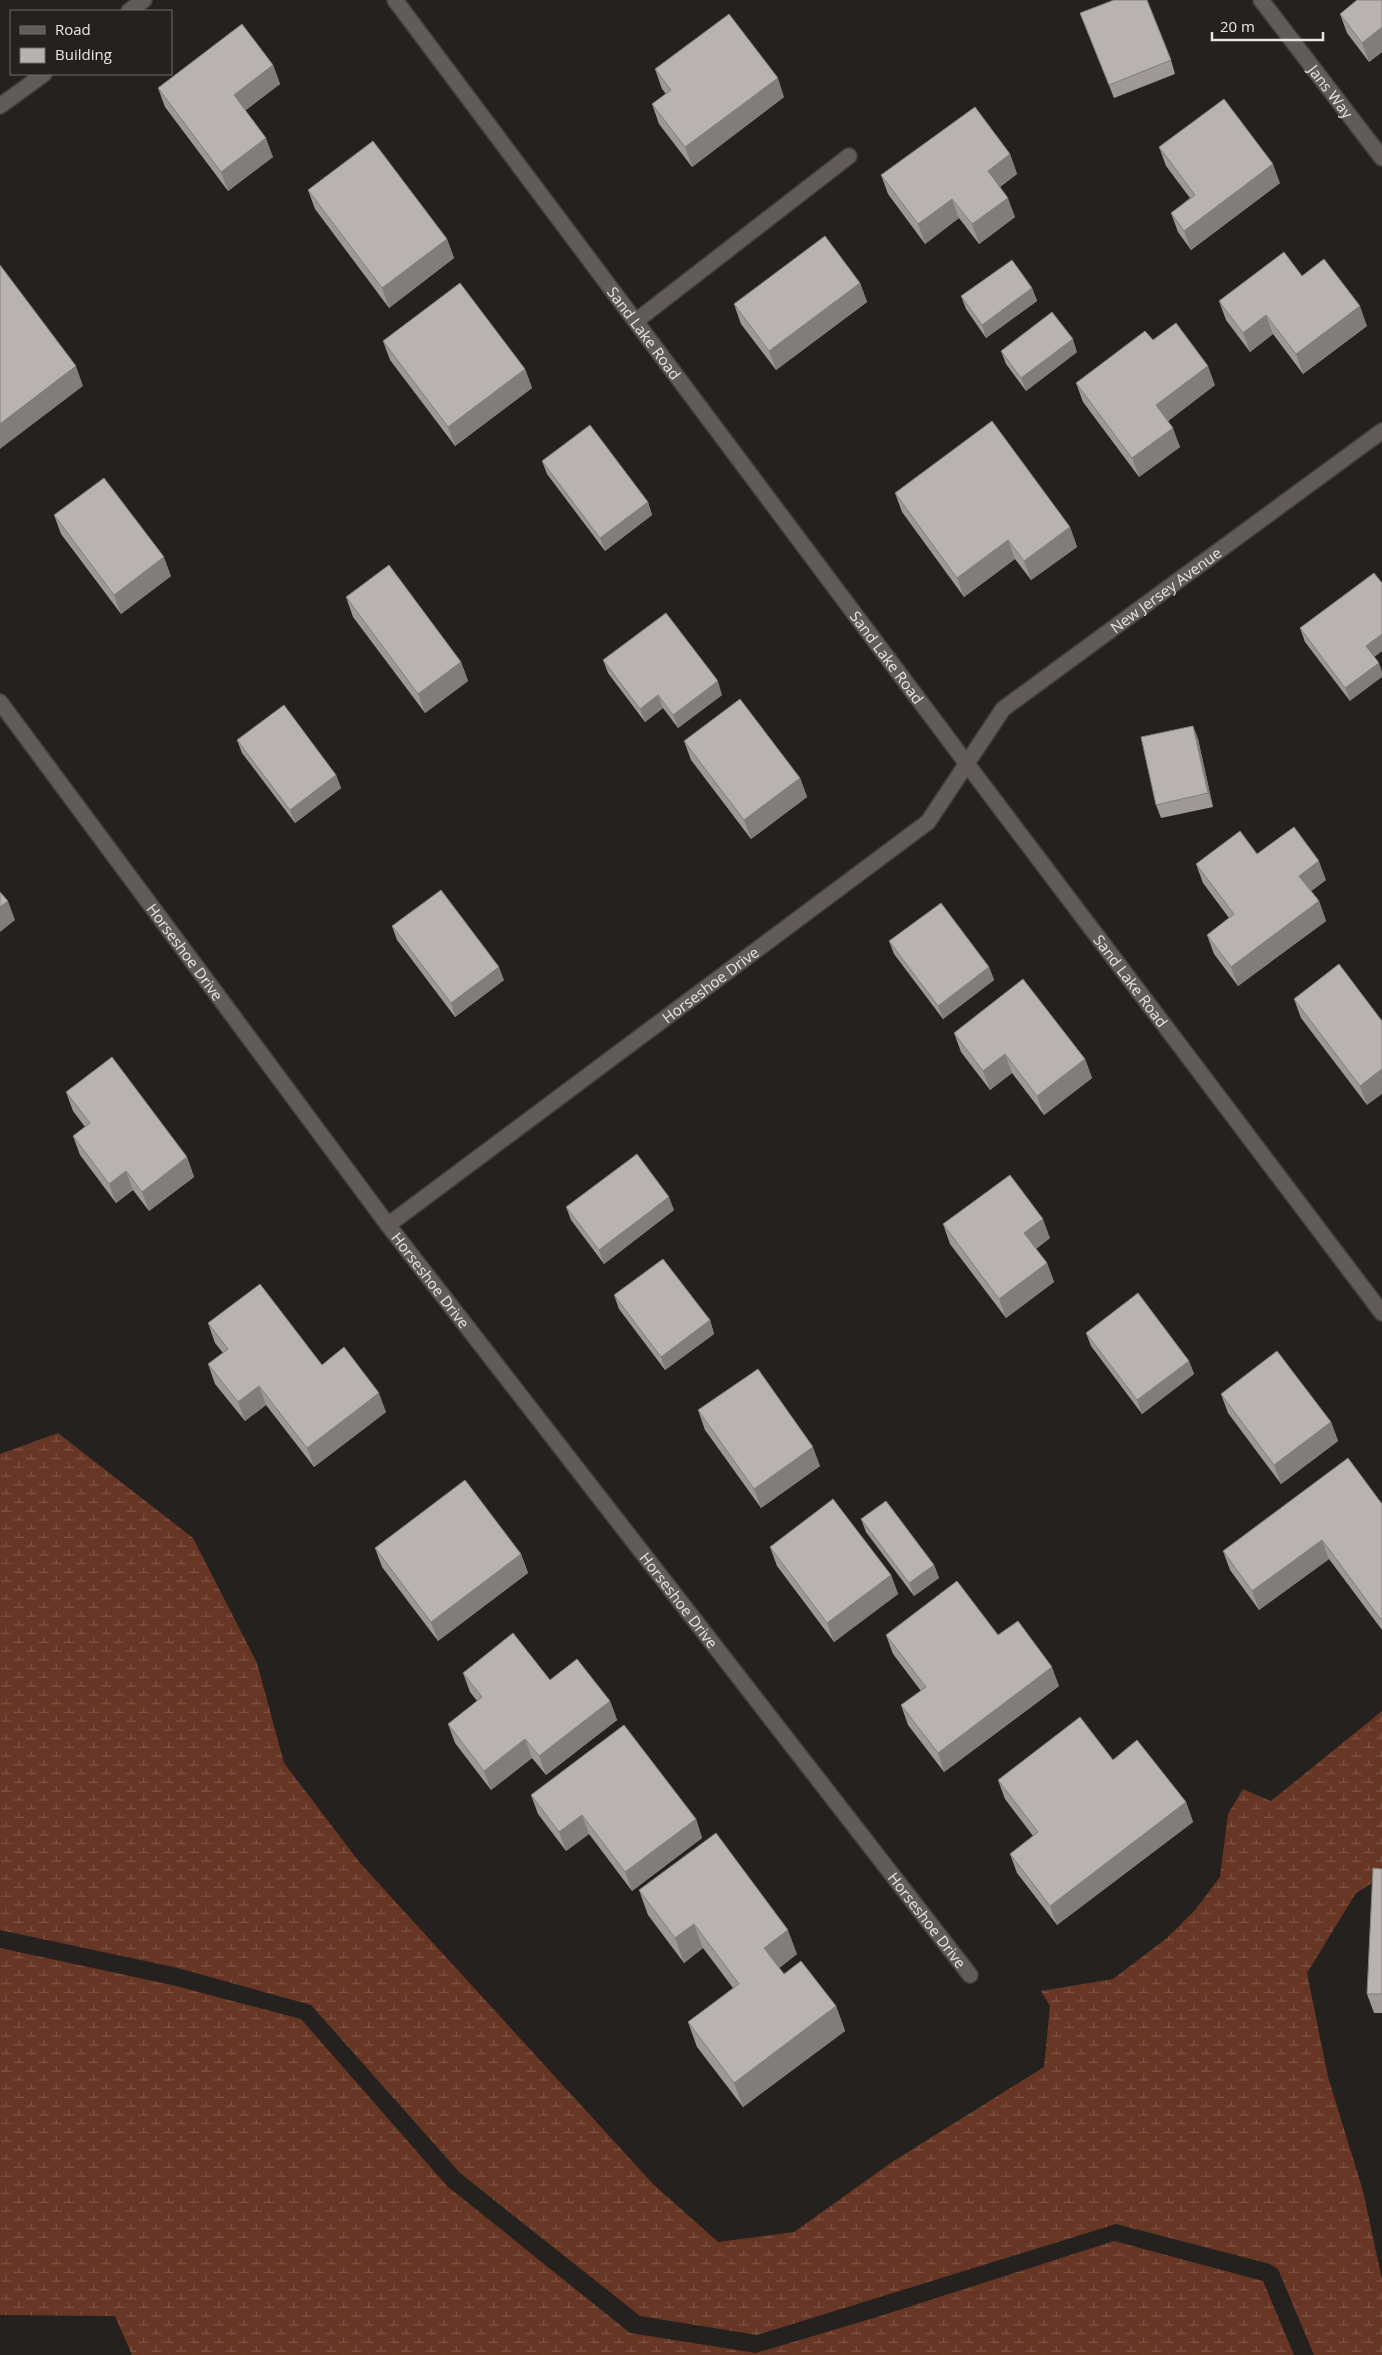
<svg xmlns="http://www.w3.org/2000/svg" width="1382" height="2355" viewBox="0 0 1382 2355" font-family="'Open Sans',sans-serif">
<defs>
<pattern id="wetland-marsh" width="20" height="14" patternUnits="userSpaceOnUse" patternTransform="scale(1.25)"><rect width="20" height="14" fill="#683625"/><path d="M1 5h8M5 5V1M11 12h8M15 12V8" fill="none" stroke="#7e5344"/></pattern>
</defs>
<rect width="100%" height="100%" fill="#25211f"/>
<path fill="url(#wetland-marsh)" d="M 58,1433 L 193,1538 L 257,1663 L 284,1763 L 360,1863 L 653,2184 L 718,2242 L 794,2232 L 892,2162 L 1044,2067 L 1050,2006 L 1041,1991 L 1113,1979 L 1167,1938 L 1195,1910 L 1220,1877 L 1228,1814 L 1243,1789 L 1271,1801 L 1382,1711 L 1382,1877 L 1356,1893 L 1307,1973 L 1328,2077 L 1363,2191 L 1382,2280 L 1382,2355 L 1314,2355 L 1278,2269 L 1270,2264 L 1116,2224 L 757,2335 L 640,2316 L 460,2173 L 311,2005 L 178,1968 L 0,1930 L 0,1454 Z
M 0,1948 L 172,1985 L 301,2019 L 447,2186 L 630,2333 L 756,2353 L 877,2317 L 1114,2241 L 1263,2281 L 1294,2355 L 132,2355 L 115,2316 L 0,2315 Z"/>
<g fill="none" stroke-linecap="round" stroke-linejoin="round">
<defs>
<g id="minor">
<path id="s1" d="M 395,0 L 967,764 L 1382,1313"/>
<path id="s2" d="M 1261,0 L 1382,158"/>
<path d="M 129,11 L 144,0"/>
<path d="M 0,106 L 44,74"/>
<path d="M 636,321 L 849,156"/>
<path id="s3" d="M 0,702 L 388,1225 L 970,1975"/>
<path id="s4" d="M 388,1225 L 928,822 L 1003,709 L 1382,431"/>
</g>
</defs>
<use href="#minor" stroke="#423f3e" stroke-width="18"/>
<use href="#minor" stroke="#615c5a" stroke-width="15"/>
</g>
<path fill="#9e9997" d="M 1382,0 L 1382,52 L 1369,62 L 1347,33 L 1340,14 Z
M 1080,13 L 1171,60 L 1175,74 L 1114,98 Z
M 273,65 L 280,84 L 245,110 L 273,157 L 228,191 L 165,107 L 158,88 Z
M 655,69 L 784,97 L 692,167 L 659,124 L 652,104 L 666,94 L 662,89 Z
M 1159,147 L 1280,183 L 1191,250 L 1178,232 L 1171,213 L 1190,198 L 1166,166 Z
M 1010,154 L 1017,174 L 1000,187 L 1015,217 L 979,244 L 959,218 L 925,244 L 888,194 L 881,175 Z
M 308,190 L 447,239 L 454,258 L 389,308 L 315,209 Z
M 1302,276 L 1367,326 L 1303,374 L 1273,334 L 1250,352 L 1226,320 L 1219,301 Z
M 860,283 L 867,302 L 776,370 L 741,324 L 734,304 Z
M 1032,288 L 1037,301 L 986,338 L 966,309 L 961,296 Z
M 1153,340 L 1215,385 L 1168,421 L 1180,447 L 1139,477 L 1083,402 L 1076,383 Z
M 383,341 L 525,369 L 532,388 L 455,446 L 390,360 Z
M 1001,351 L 1077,352 L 1026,391 L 1006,364 Z
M 542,461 L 648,502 L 652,515 L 605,551 L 547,474 Z
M 895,493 L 1070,527 L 1077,547 L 1031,580 L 1015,559 L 964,597 L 902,512 Z
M 54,515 L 171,576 L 121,614 L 61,534 Z
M 1382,583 L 1382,651 L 1374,657 L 1350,701 L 1305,642 L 1300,628 Z
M 346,597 L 461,662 L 468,681 L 425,713 L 353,617 Z
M 603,660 L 722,695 L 678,728 L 663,708 L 645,722 L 608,673 Z
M 1193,726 L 1198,739 L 1213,807 L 1161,818 L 1156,805 Z
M 237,740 L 336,775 L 341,788 L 295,823 L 242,753 Z
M 684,741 L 800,778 L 807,797 L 751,839 L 691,760 Z
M 1257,854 L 1326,880 L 1311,891 L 1319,901 L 1326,921 L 1238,986 L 1214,954 L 1207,935 L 1229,918 L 1203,883 L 1196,864 Z
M 392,926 L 504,980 L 455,1017 L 397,940 Z
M 889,941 L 989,967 L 994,980 L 943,1019 L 894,954 Z
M 1339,964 L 1367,1105 L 1301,1018 L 1294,999 Z
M 954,1033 L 1085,1059 L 1092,1078 L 1044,1115 L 1012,1073 L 990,1090 L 961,1052 Z
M 66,1092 L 187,1157 L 194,1177 L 149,1211 L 133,1190 L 116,1203 L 80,1155 L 73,1136 L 85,1127 L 73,1111 Z
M 566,1207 L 674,1210 L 604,1264 L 571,1220 Z
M 943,1224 L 1050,1238 L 1036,1249 L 1047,1263 L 1054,1282 L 1006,1318 L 950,1244 Z
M 614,1295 L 710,1320 L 714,1334 L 665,1370 L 619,1309 Z
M 208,1323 L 322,1365 L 386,1412 L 314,1467 L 266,1405 L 245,1421 L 215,1384 L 208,1364 L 223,1353 L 215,1343 Z
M 1086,1333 L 1189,1361 L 1194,1374 L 1142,1414 L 1091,1346 Z
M 1221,1394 L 1331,1422 L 1338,1441 L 1281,1484 L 1228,1413 Z
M 698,1410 L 820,1466 L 761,1508 L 705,1430 Z
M 1382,1504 L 1382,1630 L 1329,1559 L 1259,1610 L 1230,1570 L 1223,1551 Z
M 861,1519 L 934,1565 L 939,1578 L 914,1596 L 866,1532 Z
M 770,1547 L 891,1575 L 898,1594 L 834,1642 L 777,1566 Z
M 375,1548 L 521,1554 L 528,1573 L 438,1641 L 382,1567 Z
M 886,1635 L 998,1635 L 1059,1686 L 944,1772 L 908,1725 L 901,1705 L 921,1691 L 893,1654 Z
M 463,1673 L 550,1680 L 610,1701 L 617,1720 L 546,1775 L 532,1758 L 491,1790 L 455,1743 L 448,1724 L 477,1701 L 470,1692 Z
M 1113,1760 L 1186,1802 L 1193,1822 L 1057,1925 L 1017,1873 L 1010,1854 L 1033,1836 L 1005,1799 L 998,1780 Z
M 531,1795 L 696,1819 L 702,1838 L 632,1891 L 589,1834 L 566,1851 L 538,1814 Z
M 1382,1869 L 1382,2013 L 1374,2013 L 1367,1994 Z
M 639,1890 L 797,1954 L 779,1968 L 784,1974 L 836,2006 L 845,2031 L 743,2107 L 697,2047 L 688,2022 L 733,1988 L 703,1948 L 684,1963 L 648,1915 Z"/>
<path fill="#817d7b" d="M 1382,27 L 1382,52 L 1369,62 L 1362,43 Z
M 273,65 L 280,84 L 241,114 L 234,95 Z
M 778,78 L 784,97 L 692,167 L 685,147 Z
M 266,138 L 273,157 L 228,191 L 221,172 Z
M 1010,154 L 1017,174 L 995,190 L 988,171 Z
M 1273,164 L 1280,183 L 1191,250 L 1184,231 Z
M 1008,198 L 1015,217 L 979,244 L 972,224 Z
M 952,199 L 959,218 L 925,244 L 918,224 Z
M 447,239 L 454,258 L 389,308 L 382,288 Z
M 860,283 L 867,302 L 776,370 L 769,351 Z
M 1032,288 L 1037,301 L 986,338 L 982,325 Z
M 1360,306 L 1367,326 L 1303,374 L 1296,354 Z
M 1266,315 L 1273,334 L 1250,352 L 1243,333 Z
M 1073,339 L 1077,352 L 1026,391 L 1021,378 Z
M 76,366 L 83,386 L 0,449 L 0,424 Z
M 1208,366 L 1215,385 L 1163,425 L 1156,405 Z
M 525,369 L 532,388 L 455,446 L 448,427 Z
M 1173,428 L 1180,447 L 1139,477 L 1132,458 Z
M 648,502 L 652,515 L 605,551 L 600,538 Z
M 1070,527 L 1077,547 L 1031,580 L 1024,561 Z
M 1008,540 L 1015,559 L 964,597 L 957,578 Z
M 164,557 L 171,576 L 121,614 L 114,595 Z
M 1382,634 L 1382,651 L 1371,659 L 1366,646 Z
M 461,662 L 468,681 L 425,713 L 418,694 Z
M 1379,663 L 1382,672 L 1382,677 L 1350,701 L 1345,688 Z
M 718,681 L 722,695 L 678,728 L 673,715 Z
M 658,695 L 663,708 L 645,722 L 640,709 Z
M 1193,726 L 1198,739 L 1213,807 L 1208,793 Z
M 336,775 L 341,788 L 295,823 L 290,810 Z
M 800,778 L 807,797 L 751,839 L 744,820 Z
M 1319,861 L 1326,880 L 1306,895 L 1299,876 Z
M 8,901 L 15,920 L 0,932 L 0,907 Z
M 1319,901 L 1326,921 L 1238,986 L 1231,967 Z
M 499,967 L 504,980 L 455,1017 L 451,1003 Z
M 989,967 L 994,980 L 943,1019 L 938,1006 Z
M 1005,1054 L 1012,1073 L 990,1090 L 983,1071 Z
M 1085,1059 L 1092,1078 L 1044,1115 L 1037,1096 Z
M 1382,1069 L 1382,1094 L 1367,1105 L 1360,1086 Z
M 187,1157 L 194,1177 L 149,1211 L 142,1192 Z
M 126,1171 L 133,1190 L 116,1203 L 109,1184 Z
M 669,1197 L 674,1210 L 604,1264 L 599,1250 Z
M 1043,1219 L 1050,1238 L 1031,1252 L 1024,1233 Z
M 1047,1263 L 1054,1282 L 1006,1318 L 999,1299 Z
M 710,1320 L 714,1334 L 665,1370 L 661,1357 Z
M 1189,1361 L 1194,1374 L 1142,1414 L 1137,1400 Z
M 259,1386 L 266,1405 L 245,1421 L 238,1402 Z
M 379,1393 L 386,1412 L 314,1467 L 307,1448 Z
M 1331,1422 L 1338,1441 L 1281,1484 L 1274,1465 Z
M 813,1447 L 820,1466 L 761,1508 L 754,1489 Z
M 1322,1540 L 1329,1559 L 1259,1610 L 1252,1591 Z
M 521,1554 L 528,1573 L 438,1641 L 431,1622 Z
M 934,1565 L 939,1578 L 914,1596 L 909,1583 Z
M 891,1575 L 898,1594 L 834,1642 L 827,1623 Z
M 1052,1667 L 1059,1686 L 944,1772 L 938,1753 Z
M 610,1701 L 617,1720 L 546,1775 L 539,1756 Z
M 525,1739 L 532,1758 L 491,1790 L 484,1771 Z
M 1186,1802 L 1193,1822 L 1057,1925 L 1050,1906 Z
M 582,1815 L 589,1834 L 566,1851 L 559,1832 Z
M 696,1819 L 702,1838 L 632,1891 L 625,1872 Z
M 694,1924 L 703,1948 L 684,1963 L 675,1938 Z
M 788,1930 L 797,1954 L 773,1973 L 764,1948 Z
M 836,2006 L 845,2031 L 743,2107 L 734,2083 Z"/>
<path fill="#b8b2b0" stroke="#817d7b" d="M 1114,0 L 1147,0 L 1171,60 L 1109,85 L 1080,13 Z
M 1357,0 L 1382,0 L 1382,27 L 1362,43 L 1340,14 Z
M 729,14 L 778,78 L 685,147 L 652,104 L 671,90 L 655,69 Z
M 242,24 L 273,65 L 234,95 L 266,138 L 221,172 L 158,88 Z
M 1224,99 L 1273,164 L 1184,231 L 1171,213 L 1195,195 L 1159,147 Z
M 975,107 L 1010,154 L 988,171 L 1008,198 L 972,224 L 952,199 L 918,224 L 881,175 Z
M 373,141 L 447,239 L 382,288 L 308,190 Z
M 825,236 L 860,283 L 769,351 L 734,304 Z
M 1284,252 L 1302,276 L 1324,259 L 1360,306 L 1296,354 L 1266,315 L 1243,333 L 1219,301 Z
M 1012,260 L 1032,288 L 982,325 L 961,296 Z
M 0,265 L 76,366 L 0,424 Z
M 460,283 L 525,369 L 448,427 L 383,341 Z
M 1052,312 L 1073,339 L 1021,378 L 1001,351 Z
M 1176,323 L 1208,366 L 1156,405 L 1173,428 L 1132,458 L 1076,383 L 1145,331 L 1153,340 Z
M 992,421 L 1070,527 L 1024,561 L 1008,540 L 957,578 L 895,493 Z
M 590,425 L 648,502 L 600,538 L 542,461 Z
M 104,478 L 164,557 L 114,595 L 54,515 Z
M 389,565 L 461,662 L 418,694 L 346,597 Z
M 1374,573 L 1382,583 L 1382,634 L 1366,646 L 1379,663 L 1345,688 L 1300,628 Z
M 666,613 L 718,681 L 673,715 L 658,695 L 640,709 L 603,660 Z
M 740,699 L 800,778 L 744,820 L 684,741 Z
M 284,705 L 336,775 L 290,810 L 237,740 Z
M 1193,726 L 1208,793 L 1156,805 L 1141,737 Z
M 1294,827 L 1319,861 L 1299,876 L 1319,901 L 1231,967 L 1207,935 L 1234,914 L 1196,864 L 1240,831 L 1257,854 Z
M 441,890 L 499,967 L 451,1003 L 392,926 Z
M 0,892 L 8,901 L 0,907 Z
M 941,903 L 989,967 L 938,1006 L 889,941 Z
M 1339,964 L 1382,1021 L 1382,1069 L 1360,1086 L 1294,999 Z
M 1023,979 L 1085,1059 L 1037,1096 L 1005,1054 L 983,1071 L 954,1033 Z
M 112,1057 L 187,1157 L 142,1192 L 126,1171 L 109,1184 L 73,1136 L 90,1123 L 66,1092 Z
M 637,1154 L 669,1197 L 599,1250 L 566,1207 Z
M 1010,1175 L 1043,1219 L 1024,1233 L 1047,1263 L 999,1299 L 943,1224 Z
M 663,1259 L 710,1320 L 661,1357 L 614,1295 Z
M 260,1284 L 322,1365 L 344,1347 L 379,1393 L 307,1448 L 259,1386 L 238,1402 L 208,1364 L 228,1349 L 208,1323 Z
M 1138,1293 L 1189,1361 L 1137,1400 L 1086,1333 Z
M 1277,1351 L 1331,1422 L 1274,1465 L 1221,1394 Z
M 758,1369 L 813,1447 L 754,1489 L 698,1410 Z
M 1348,1458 L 1382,1504 L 1382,1621 L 1322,1540 L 1252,1591 L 1223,1551 Z
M 465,1480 L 521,1554 L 431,1622 L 375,1548 Z
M 833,1499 L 891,1575 L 827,1623 L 770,1547 Z
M 886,1501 L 934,1565 L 909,1583 L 861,1519 Z
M 957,1581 L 998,1635 L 1018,1621 L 1052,1667 L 938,1753 L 901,1705 L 926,1687 L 886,1635 Z
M 513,1633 L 550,1680 L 577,1659 L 610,1701 L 539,1756 L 525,1739 L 484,1771 L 448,1724 L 482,1697 L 463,1673 Z
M 1080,1717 L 1113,1760 L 1137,1740 L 1186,1802 L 1050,1906 L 1010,1854 L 1038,1832 L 998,1780 Z
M 624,1725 L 696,1819 L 625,1872 L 582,1815 L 559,1832 L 531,1795 Z
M 716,1833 L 788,1930 L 764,1948 L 784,1974 L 801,1961 L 836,2006 L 734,2083 L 688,2022 L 739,1984 L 694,1924 L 675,1938 L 639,1890 Z
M 1373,1868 L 1382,1869 L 1382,1994 L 1367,1994 Z"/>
<g text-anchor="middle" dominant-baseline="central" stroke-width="5" stroke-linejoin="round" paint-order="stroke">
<g font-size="15" fill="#e8e5e4" stroke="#25211f">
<text stroke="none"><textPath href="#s2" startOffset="115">Jans Way</textPath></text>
<text stroke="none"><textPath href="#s1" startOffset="416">Sand Lake Road</textPath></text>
<text stroke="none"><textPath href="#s4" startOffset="1011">New Jersey Avenue</textPath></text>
<text stroke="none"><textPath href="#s1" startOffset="821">Sand Lake Road</textPath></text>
<text stroke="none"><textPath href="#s3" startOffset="311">Horseshoe Drive</textPath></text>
<text stroke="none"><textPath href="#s1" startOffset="1226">Sand Lake Road</textPath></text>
<text stroke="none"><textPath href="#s4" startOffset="402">Horseshoe Drive</textPath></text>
<text stroke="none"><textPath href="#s3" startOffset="721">Horseshoe Drive</textPath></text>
<text stroke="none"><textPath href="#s3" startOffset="1126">Horseshoe Drive</textPath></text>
<text stroke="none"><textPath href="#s3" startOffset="1531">Horseshoe Drive</textPath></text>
</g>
</g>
<rect x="10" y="10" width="162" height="65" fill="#25211f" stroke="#736f6e"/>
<rect x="20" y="26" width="25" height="8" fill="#615c5a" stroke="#736f6e"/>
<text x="55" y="35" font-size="15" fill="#e8e5e4">Road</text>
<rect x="20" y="48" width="25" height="15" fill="#b8b2b0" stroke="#736f6e"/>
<text x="55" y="60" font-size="15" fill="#e8e5e4">Building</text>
<path d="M1212 32v8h111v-8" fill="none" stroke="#e8e5e4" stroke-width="2.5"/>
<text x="1220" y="32" font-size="15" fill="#e8e5e4" stroke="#25211f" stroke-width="4" paint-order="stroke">20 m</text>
</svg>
